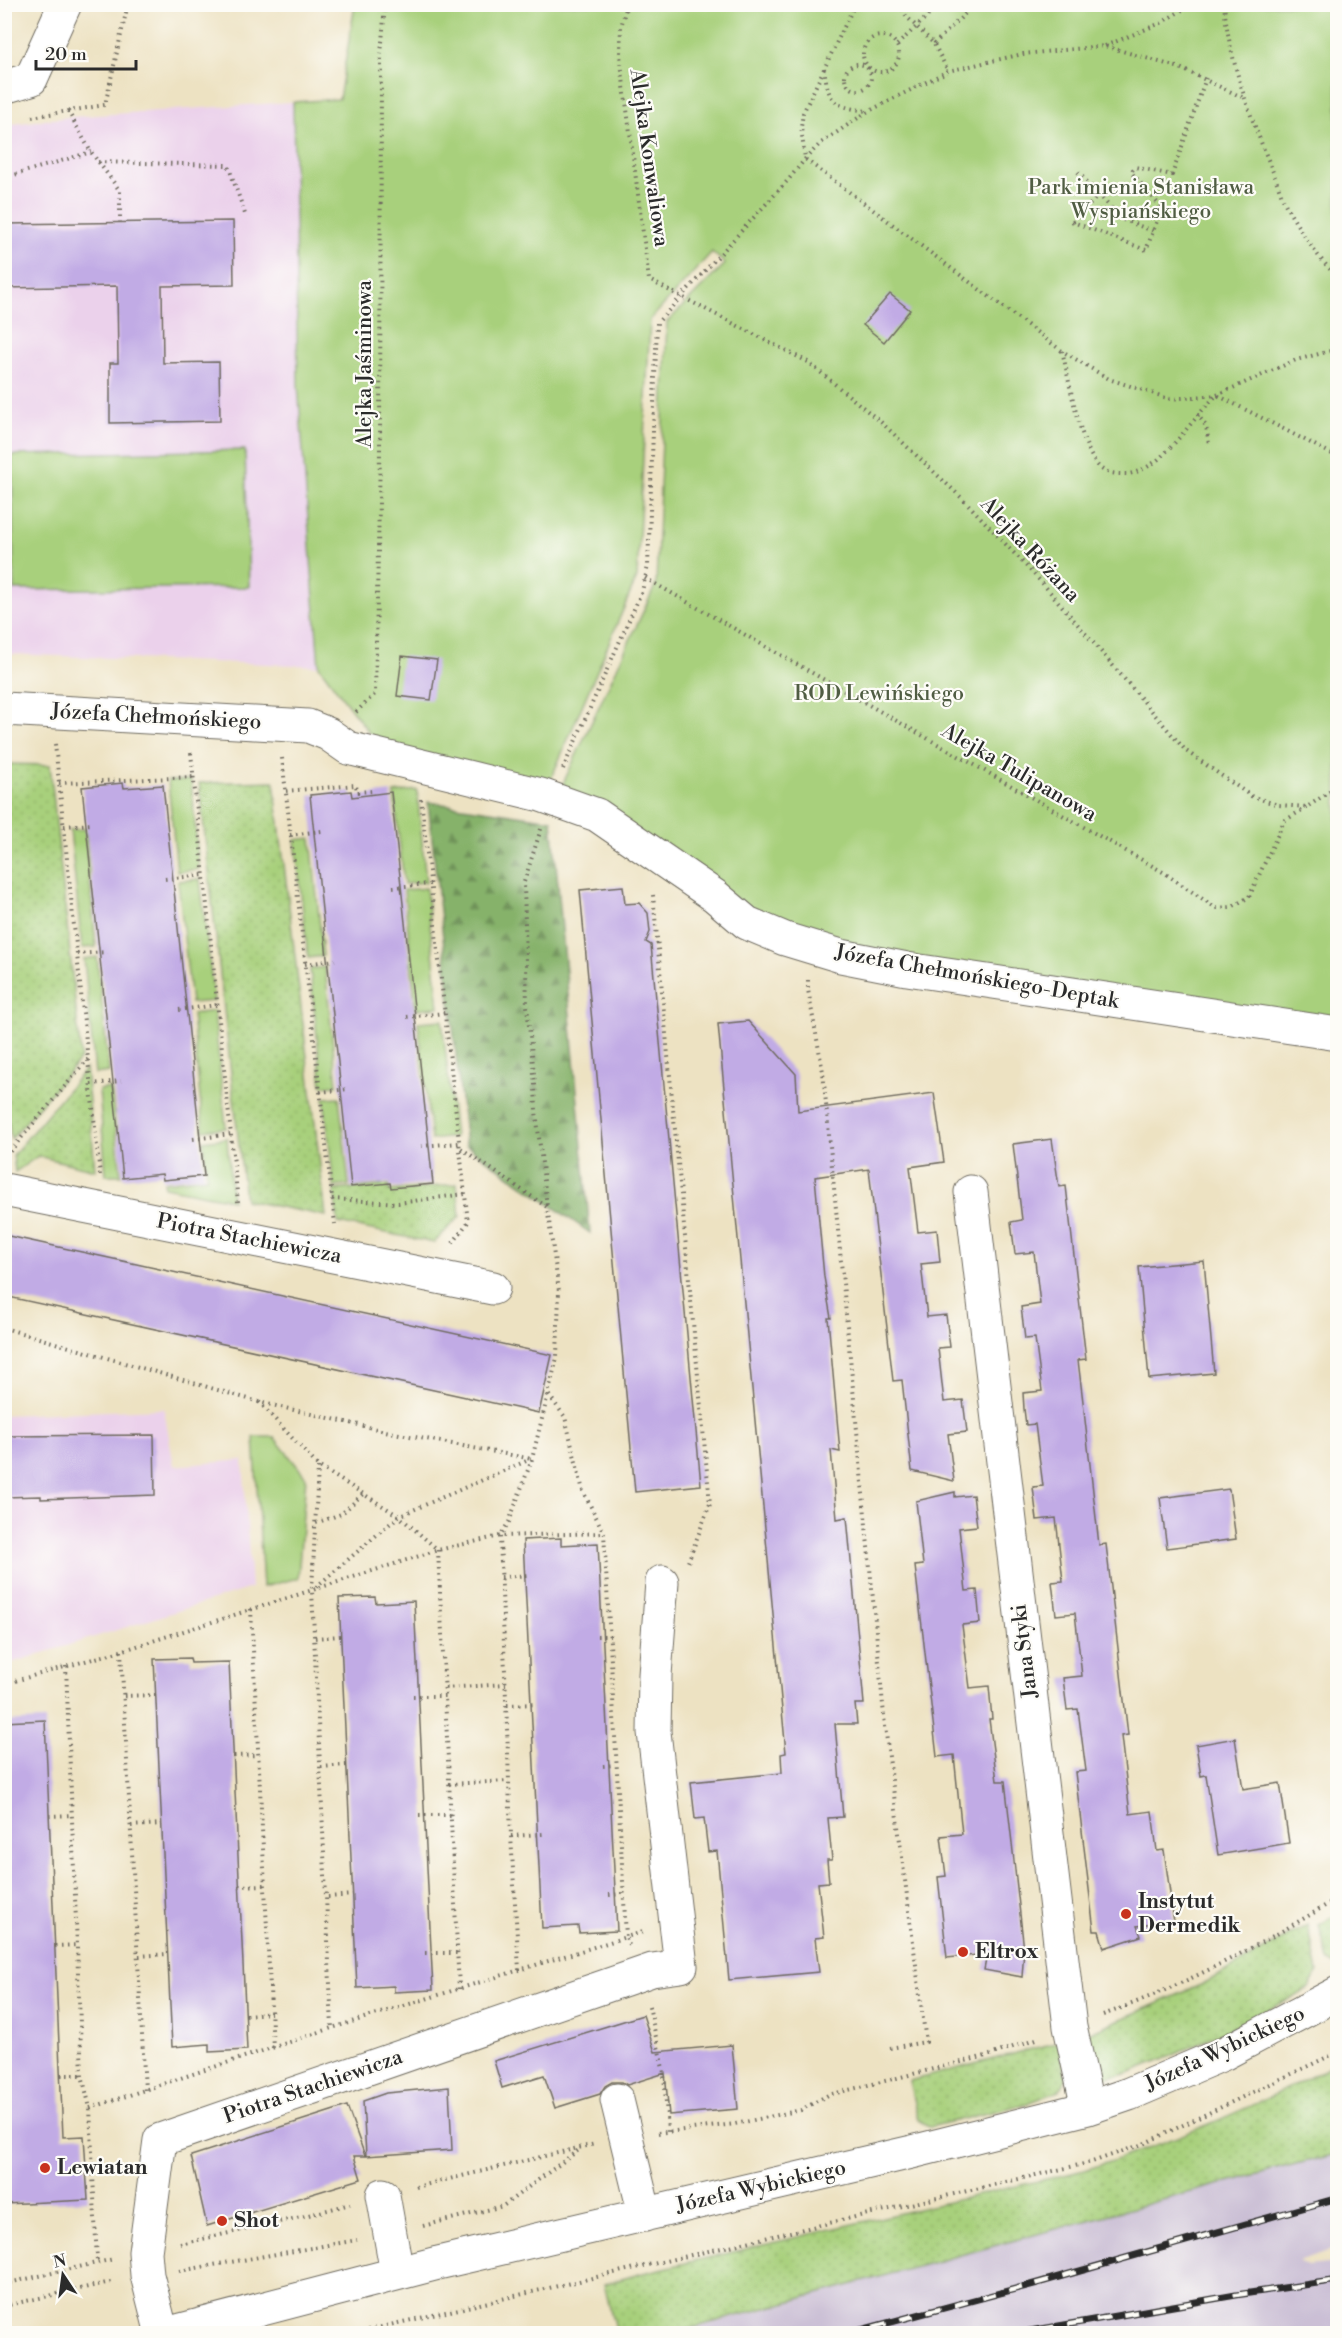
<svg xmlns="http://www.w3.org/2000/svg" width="1342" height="2338" viewBox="0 0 1342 2338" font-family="'Libre Bodoni',serif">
<defs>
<pattern id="grass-dots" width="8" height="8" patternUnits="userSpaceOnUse" patternTransform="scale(1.5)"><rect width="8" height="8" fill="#a8d07b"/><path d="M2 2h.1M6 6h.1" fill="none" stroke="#91b36a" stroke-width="1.8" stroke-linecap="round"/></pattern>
<pattern id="forest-firs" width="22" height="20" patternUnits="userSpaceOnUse" patternTransform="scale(1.5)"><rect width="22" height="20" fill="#86b26b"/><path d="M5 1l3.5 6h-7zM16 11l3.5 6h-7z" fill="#6e9158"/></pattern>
</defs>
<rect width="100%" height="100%" fill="#fdfcf7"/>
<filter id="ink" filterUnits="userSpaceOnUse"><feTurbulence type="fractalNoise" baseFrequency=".0167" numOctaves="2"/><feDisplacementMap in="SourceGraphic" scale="12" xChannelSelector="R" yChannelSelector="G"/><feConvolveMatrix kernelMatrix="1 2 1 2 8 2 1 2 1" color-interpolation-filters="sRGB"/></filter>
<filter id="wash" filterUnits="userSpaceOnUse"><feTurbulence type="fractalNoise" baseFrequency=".008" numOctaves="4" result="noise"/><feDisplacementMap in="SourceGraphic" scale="24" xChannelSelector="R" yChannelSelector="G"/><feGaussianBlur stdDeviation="1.35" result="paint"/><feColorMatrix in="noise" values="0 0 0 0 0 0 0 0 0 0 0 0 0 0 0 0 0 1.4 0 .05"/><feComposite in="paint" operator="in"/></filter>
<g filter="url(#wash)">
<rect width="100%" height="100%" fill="#ede2c2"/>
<path fill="#ebd1eb" d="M 293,102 L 298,385 L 319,666 L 5,654 L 5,125 L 70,117 Z
M 164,1409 L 174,1466 L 243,1460 L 251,1588 L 5,1665 L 4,1415 Z"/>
<path fill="#cbbfd5" d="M 1337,2154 L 1337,2248 L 1298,2261 L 1307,2266 L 1337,2263 L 1337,2333 L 674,2334 L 1272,2170 Z"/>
<path fill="url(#grass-dots)" stroke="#6a7e53" stroke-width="1.5" d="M 5,764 L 50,765 L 81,1058 L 11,1139 L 4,1089 Z
M 274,781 L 326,1216 L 245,1200 L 199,783 Z
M 86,1068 L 95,1170 L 38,1156 L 15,1172 L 13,1155 Z
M 457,1184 L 460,1216 L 434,1243 L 338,1223 L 334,1190 L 389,1185 L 390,1191 Z
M 1337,1914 L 1337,1967 L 1328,1960 L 1319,1925 Z
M 1308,1925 L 1318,1972 L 1309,1988 L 1261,2014 L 1178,2053 L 1123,2075 L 1109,2077 L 1100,2074 L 1089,2064 L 1081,2036 L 1203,1984 Z
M 1059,2042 L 1066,2079 L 1060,2091 L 1025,2104 L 930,2127 L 918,2120 L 909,2081 Z
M 1337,2062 L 1337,2154 L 1272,2170 L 674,2333 L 616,2333 L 604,2284 L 643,2273 L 1085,2170 C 1170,2142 1259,2106 1337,2062 Z"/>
<path fill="url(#forest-firs)" stroke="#586e4b" stroke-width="1.5" d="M 428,802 L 552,820 L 590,1233 L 466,1145 Z"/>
<path fill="#a8d07b" stroke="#6a7e53" stroke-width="1.5" d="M 355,5 L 1337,5 L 1337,1022 L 908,959 L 791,928 L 747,906 L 560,790 L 656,584 L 667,322 L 725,264 L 712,252 L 650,320 L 637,577 L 548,786 L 376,742 L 319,666 L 298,385 L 293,102 L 339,99 Z
M 245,450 L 249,587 L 14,590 L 12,455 Z
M 191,780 L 199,869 L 177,872 L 168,781 Z
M 417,790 L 426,882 L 404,884 L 394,793 Z
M 85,829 L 96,947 L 82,948 L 70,830 Z
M 311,838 L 323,956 L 308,958 L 295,840 Z
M 200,879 L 214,1001 L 191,1003 L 178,881 Z
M 426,888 L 439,1007 L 416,1009 L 404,890 Z
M 97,957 L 109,1072 L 95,1074 L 84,959 Z
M 325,967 L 337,1085 L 322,1086 L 310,969 Z
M 214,1011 L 226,1128 L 203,1130 L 192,1014 Z
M 442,1020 L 455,1137 L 431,1140 L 418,1022 Z
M 111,1088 L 121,1175 L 106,1175 L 99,1090 Z
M 339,1097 L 349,1185 L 334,1187 L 324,1098 Z
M 227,1138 L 232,1200 L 164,1187 L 164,1182 L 207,1177 L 203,1141 Z
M 254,1437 L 274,1437 L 306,1477 L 298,1578 L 263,1587 Z"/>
<g id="blocks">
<path fill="#c1abe5" d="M 233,221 L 234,285 L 162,286 L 163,363 L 219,362 L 220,421 L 110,423 L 110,363 L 118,363 L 117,286 L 4,288 L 4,224 Z
M 890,294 L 910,310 L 884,342 L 863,325 Z
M 402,656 L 437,660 L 431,700 L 397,696 Z
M 123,783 L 124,788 L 163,785 L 204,1176 L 163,1180 L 162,1174 L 123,1178 L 82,787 Z
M 351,791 L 352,797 L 391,792 L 433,1184 L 391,1188 L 390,1183 L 351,1187 L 310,795 Z
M 623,886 L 625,904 L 639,903 L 648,913 L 650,932 L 646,942 L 651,945 L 701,1485 L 635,1492 L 580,890 Z
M 748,1021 L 796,1074 L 798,1111 L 934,1093 L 944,1162 L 910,1167 L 918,1232 L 937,1230 L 940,1262 L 921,1264 L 927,1317 L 946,1315 L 950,1347 L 938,1348 L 944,1402 L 963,1400 L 967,1432 L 948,1434 L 954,1481 L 912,1471 L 902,1380 L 893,1381 L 869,1169 L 815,1177 L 824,1277 L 831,1318 L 828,1318 L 840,1452 L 831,1450 L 837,1519 L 847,1517 L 864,1704 L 855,1704 L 857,1724 L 835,1724 L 843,1817 L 828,1818 L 832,1860 L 827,1860 L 829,1882 L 818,1883 L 824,1937 L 815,1938 L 819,1972 L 729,1980 L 717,1851 L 708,1852 L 704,1818 L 695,1819 L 691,1782 L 782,1773 L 781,1754 L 786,1753 L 718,1024 Z
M 1052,1139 L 1059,1187 L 1066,1186 L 1076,1273 L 1086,1359 L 1078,1360 L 1083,1402 L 1099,1545 L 1106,1544 L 1128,1735 L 1121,1736 L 1130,1814 L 1152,1811 L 1157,1851 L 1164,1850 L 1174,1922 L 1137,1926 L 1141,1936 L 1104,1948 L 1099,1931 L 1094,1931 L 1075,1772 L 1086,1771 L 1078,1709 L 1067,1710 L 1063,1678 L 1082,1676 L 1075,1613 L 1056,1615 L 1052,1582 L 1063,1581 L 1056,1518 L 1037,1520 L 1033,1487 L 1043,1486 L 1035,1424 L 1026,1425 L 1024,1409 L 1023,1393 L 1042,1391 L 1035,1338 L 1025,1339 L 1021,1307 L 1040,1304 L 1034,1252 L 1015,1254 L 1011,1222 L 1022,1220 L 1013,1144 Z
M 4,1235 L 552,1355 L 539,1413 L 4,1296 Z
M 1204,1261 L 1214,1373 L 1149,1379 L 1139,1267 Z
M 154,1435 L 155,1495 L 41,1499 L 41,1496 L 4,1497 L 4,1436 Z
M 1229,1489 L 1236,1539 L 1167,1548 L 1160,1498 Z
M 955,1492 L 955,1497 L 973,1495 L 977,1526 L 959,1528 L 966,1591 L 977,1590 L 980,1623 L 962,1625 L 970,1688 L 989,1686 L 992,1719 L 989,1719 L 997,1781 L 1005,1781 L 1024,1950 L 1022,1977 L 984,1970 L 987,1954 L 947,1958 L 938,1877 L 946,1876 L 941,1836 L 962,1834 L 954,1755 L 937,1757 L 915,1566 L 923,1565 L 916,1501 Z
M 561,1538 L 561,1545 L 598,1543 L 617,1931 L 579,1933 L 578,1926 L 542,1928 L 523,1540 Z
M 375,1597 L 376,1603 L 414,1601 L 433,1990 L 394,1992 L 394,1986 L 357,1988 L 339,1598 Z
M 190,1658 L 191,1663 L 229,1662 L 247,2050 L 209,2052 L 209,2044 L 172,2047 L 154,1659 Z
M 45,1720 L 63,2137 L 84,2136 L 88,2200 L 4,2204 L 4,1722 Z
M 1235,1738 L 1243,1789 L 1280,1783 L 1289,1843 L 1218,1855 L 1206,1775 L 1201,1776 L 1196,1745 Z
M 643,2015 L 655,2052 L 732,2045 L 738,2109 L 669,2115 L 665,2073 L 627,2085 L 622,2082 L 612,2082 L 605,2086 L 600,2094 L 555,2108 L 544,2075 L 502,2088 L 494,2061 Z
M 449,2087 L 452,2150 L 366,2156 L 363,2101 L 386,2093 Z
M 347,2106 L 365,2156 L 354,2156 L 361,2179 L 207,2226 L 191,2156 Z"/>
</g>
</g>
<g filter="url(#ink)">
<use href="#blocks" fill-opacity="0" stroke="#6f6b60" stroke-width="1.5"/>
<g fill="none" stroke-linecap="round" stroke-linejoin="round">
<defs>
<path id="minor" d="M 4,87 L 31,79 L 65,4
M 4,709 L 308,726 L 328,734 L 348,748 L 541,795 L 597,815 L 715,896 L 747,923 L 785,939 L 841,956 L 907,969 L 1338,1034
M 4,1190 L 493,1288
M 971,1192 L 1070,2027 L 1088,2108
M 617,2100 L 645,2215
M 383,2195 L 397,2273
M 162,2334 L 147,2275 L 145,2252 L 160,2140 L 652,1970 L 681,1966 L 654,1732 L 655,1675 L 662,1582
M 166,2334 L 438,2263 L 912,2152 L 1088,2108 L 1129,2094 L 1223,2054 L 1338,1993"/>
</defs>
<use href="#minor" stroke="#6f6b60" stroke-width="35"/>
<path stroke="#6f6b60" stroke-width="4" stroke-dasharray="1.5 4.5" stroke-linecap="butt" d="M 627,4 L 621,27 L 620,55 L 649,280 L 808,362 L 882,423 L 966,502 L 1044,585 L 1186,751 L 1251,796 L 1278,805 L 1307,807 L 1335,788 L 1338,781
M 855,4 L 803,113 L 801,127 L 805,159 L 1062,351 L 1109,379 L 1170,399 L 1217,395 L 1296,360 L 1338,349
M 900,4 L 906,16 L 934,44 L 948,71
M 1224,4 C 1229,62 1251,118 1273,172 C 1279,187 1284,205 1293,218 C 1305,238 1320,261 1338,277
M863 54a18 18 0 1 1 36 0a18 18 0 1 1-36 0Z
M 934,44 L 975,4
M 897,45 L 931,13 L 936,4
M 1105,46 L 1161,23 L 1192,4
M845 77a13 13 0 1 1 26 0a13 13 0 1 1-26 0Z
M 824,68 C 829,102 831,106 867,111
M 68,111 L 91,152 L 120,191 L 120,222
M 32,117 L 105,105 L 128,4
M 98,162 L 228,165 L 246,217
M 1078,172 L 1121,219 L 1153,231
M 4,178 L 91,152
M 1099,195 L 1073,222 L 1146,250 L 1162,208 L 1131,172 L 1135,167 L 1172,175 L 1206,78
M 1062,351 C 1069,377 1081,457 1103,470 C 1110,474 1118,474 1126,474 C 1137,474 1154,464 1162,456 C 1182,437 1197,414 1217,395 L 1338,457
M 1197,414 L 1206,426 L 1209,444
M 645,578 L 1163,872 L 1216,908 L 1232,907 L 1249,897 L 1284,821 L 1307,807
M 356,712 L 375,694 L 380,453 L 381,55 L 385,4
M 55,744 L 100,1175
M 191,753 L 238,1202
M 282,758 L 335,1224
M 563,769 L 642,591 L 648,566 L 657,323 L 789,179 L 805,159 L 821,143 L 867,112 L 948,71 L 1023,54 L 1105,46 L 1180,68 L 1246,99
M 59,783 L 194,777
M 286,791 L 356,785 L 357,792 L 374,791
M 421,799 L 468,1222 L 451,1246
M 64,826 L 93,824
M 541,829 L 524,882 L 527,1006 L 535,1084 L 536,1111 L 547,1207
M 290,835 L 322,831
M 165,879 L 204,875
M 393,887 L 430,884
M 653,895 L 710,1504 L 688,1562
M 77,954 L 107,952
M 305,964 L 335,960
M 808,980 L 808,990 L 823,1072 L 885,1726 L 926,2042 L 890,2048
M 179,1010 L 217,1005
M 407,1017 L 445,1013
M 91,1084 L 121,1081
M 320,1092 L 349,1089
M 193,1139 L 231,1134
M 4,1144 L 6,1156
M 421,1146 L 459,1143
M 6,1156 L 88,1059
M 332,1199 L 398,1203 L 465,1194
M 4,1328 L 259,1402 L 394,1433 L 532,1459
M 259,1402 L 318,1466 L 399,1516 L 438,1550 L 459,1989
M 318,1467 L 312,1590 L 332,2028
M 316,1523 L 341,1514 L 363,1494
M 501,1577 L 530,1575
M 316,1587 L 399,1516 L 531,1459
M 251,1609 L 273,2048
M 597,1636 L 610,1636
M 315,1638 L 340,1636
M 121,1651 L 145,2090
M 66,1666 L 82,2075 L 90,2108 L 97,2263
M 4,1684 L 121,1651 L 438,1550 L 500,1536 L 509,1522 L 532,1459 L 557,1358 L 559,1291 L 547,1207 L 459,1147
M 445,1688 L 506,1684
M 124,1696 L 155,1695
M 413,1696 L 445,1696
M 507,1705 L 537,1704
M 234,1756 L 258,1755
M 603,1766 L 615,1765
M 321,1767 L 347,1765
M 449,1784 L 509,1781
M 419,1815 L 451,1815
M 49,1816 L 72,1815
M 131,1826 L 162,1824
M 511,1836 L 543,1834
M 239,1886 L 265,1885
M 609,1895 L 622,1894
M 328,1897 L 353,1895
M 629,1945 L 626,1937 L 643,1932
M 55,1946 L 78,1945
M 425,1953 L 457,1953
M 139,1956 L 168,1954
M 519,1970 L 511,1836 L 500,1536 L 604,1533
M 649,2006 L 664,2073 L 668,2132
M 246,2015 L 271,2013
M 1103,2015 C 1185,1985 1263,1944 1338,1898
M 61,2075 L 82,2075
M 90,2108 L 332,2028 L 626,1937 L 604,1533 L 583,1491 L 565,1417 L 548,1394
M 658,2133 L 735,2124 L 801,2110 L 828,2095 L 990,2055 L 1039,2038
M 416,2187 L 595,2144
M 423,2226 L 503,2206 L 580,2149
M 180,2244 L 301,2217 L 350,2204
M 179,2271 L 357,2240
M 4,2284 L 114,2259
M 4,2306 L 115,2281
M 351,2334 L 1092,2162 L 1143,2144 L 1338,2052"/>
<use href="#minor" stroke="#fff" stroke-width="33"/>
<defs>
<path id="rail" d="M 846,2334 L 1034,2284 L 1338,2198
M 1013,2334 L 1236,2295 L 1338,2280"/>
</defs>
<use href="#rail" stroke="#2b2b2b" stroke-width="7"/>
<use href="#rail" stroke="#fdfcf7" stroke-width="4.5" stroke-dasharray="14" stroke-linecap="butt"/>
</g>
</g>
<g fill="#c8321e" stroke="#fdfcf7" stroke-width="2">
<circle cx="1126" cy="1914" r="6"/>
<circle cx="963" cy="1952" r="6"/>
<circle cx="45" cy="2168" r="6"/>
<circle cx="222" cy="2221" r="6"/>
</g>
<g text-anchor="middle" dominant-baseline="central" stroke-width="4.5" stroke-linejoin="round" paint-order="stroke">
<g font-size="21" fill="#2b2b2b" stroke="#fdfcf7">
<text transform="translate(649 158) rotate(82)">Alejka Konwaliowa</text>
<text transform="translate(365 364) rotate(-90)">Alejka Jaśminowa</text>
<text transform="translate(1030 550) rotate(47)">Alejka Różana</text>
<text transform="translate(156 717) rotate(3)">Józefa Chełmońskiego</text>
<text transform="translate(1019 773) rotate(30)">Alejka Tulipanowa</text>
<text transform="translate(977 977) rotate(10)">Józefa Chełmońskiego-Deptak</text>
<text transform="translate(249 1239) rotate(11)">Piotra Stachiewicza</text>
<text transform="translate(1025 1651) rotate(-97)">Jana Styki</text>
<text transform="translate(1225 2049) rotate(-25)">Józefa Wybickiego</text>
<text transform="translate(313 2087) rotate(-19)">Piotra Stachiewicza</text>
<text transform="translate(761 2187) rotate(-13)">Józefa Wybickiego</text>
</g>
<g font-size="21" fill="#505d43" stroke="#fdfcf7">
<text x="1141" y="188">Park imienia Stanisława<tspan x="1141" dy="24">Wyspiańskiego</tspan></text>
<text x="879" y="694">ROD Lewińskiego</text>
</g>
<g font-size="21" font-weight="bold" fill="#2b2b2b" stroke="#fdfcf7" text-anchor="start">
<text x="1138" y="1902">Instytut<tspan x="1138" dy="24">Dermedik</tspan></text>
<text x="975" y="1952">Eltrox</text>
<text x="57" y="2168">Lewiatan</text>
<text x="234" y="2221">Shot</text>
</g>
</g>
<rect width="1342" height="2338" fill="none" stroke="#fdfcf7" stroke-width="24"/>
<g transform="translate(63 2275) rotate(347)" stroke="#fdfcf7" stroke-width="4.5" paint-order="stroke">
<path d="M0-4.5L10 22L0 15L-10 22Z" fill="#2b2b2b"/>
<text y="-9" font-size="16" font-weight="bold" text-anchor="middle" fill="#2b2b2b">N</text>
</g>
<path d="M36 60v9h100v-9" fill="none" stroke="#2b2b2b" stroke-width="3"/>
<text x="45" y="60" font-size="18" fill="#2b2b2b" stroke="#fdfcf7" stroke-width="4.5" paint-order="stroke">20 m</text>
</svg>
